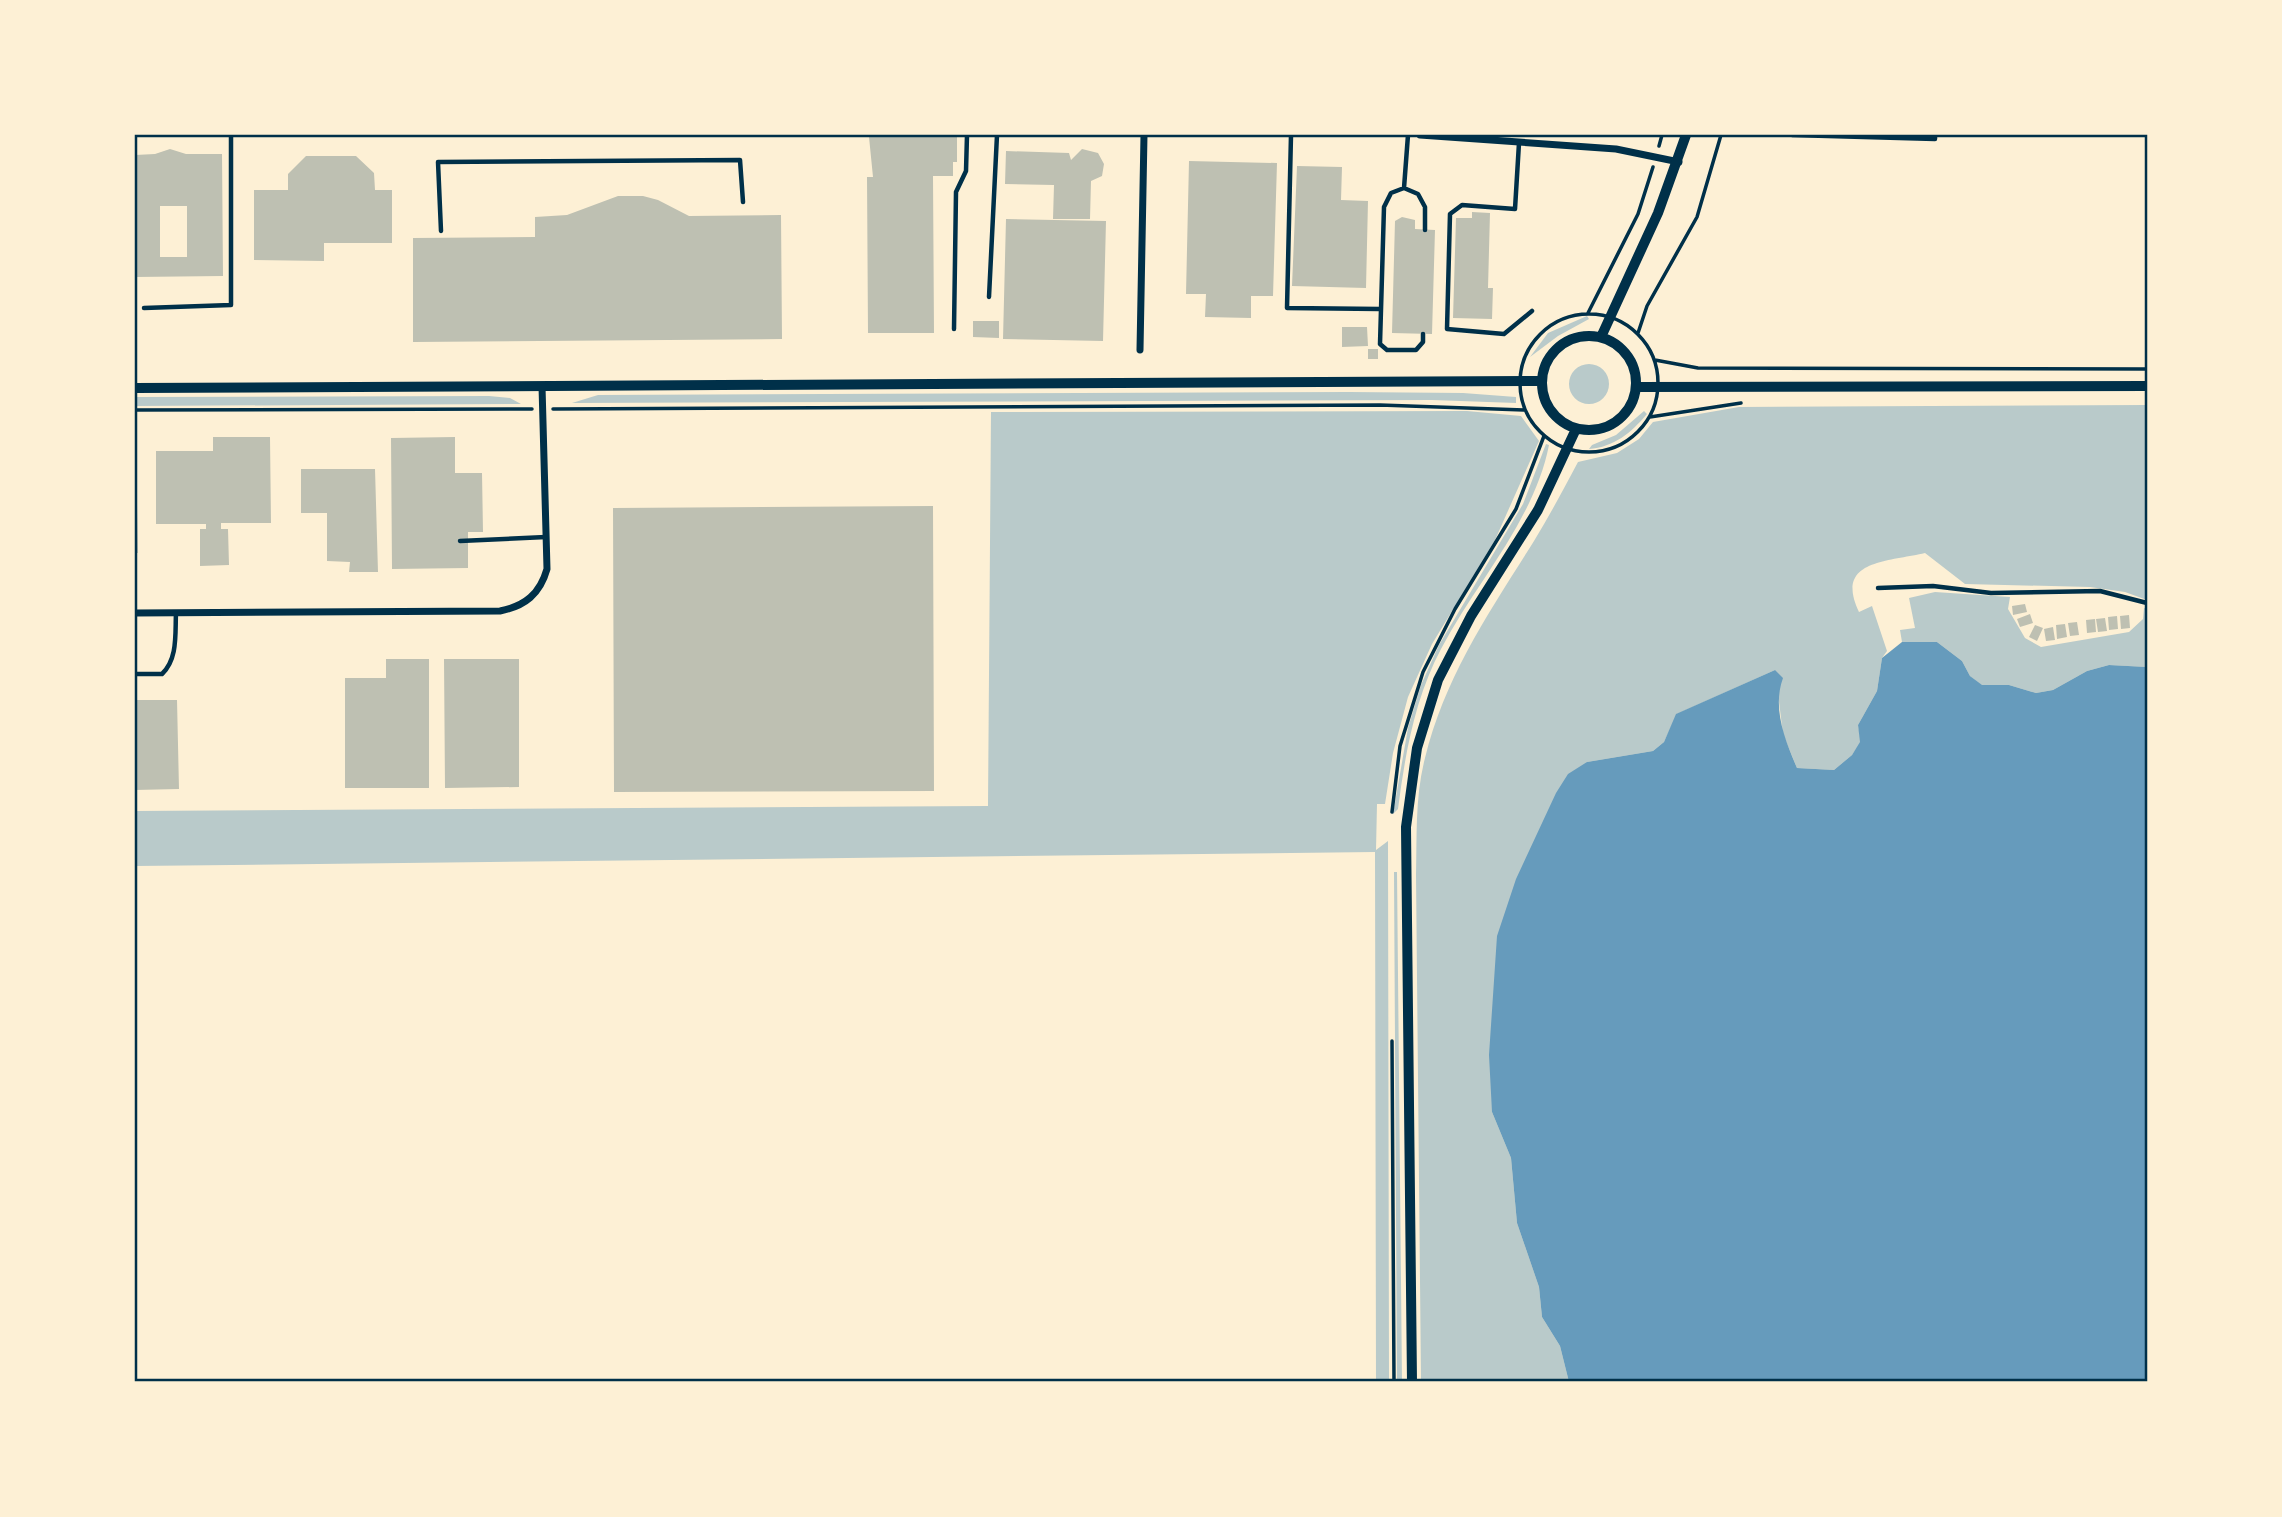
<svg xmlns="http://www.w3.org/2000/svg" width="2282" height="1517" viewBox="0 0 2282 1517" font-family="'PT Sans Narrow',sans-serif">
<rect width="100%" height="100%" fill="#fdf0d5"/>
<path fill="#b9caca" d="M 1587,316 L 1589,319 L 1558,336 L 1530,357 L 1548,333 Z
M1569 384a20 20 0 1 1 40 0a20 20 0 1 1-40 0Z
M 1349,392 L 1463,393 L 1516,397 L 1516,403 L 1432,400 L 572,403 L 598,395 Z
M 489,396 L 510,398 L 521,404 L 135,406 L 135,397 Z
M 2147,405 L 2147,600 L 2125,592 L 2090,587 L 1965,584 L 1925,553 C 1887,562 1834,560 1859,612 L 1872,606 L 1887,651 L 1882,658 L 1877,691 L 1858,725 L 1861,742 L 1852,755 L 1834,770 L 1797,768 L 1783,734 L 1775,670 L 1677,714 L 1664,742 L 1653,751 L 1587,762 L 1492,1112 L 1511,1158 L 1517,1223 L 1539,1287 L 1542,1317 L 1560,1346 L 1569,1382 L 1421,1382 L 1416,875 C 1417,837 1415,796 1425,758 C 1445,676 1490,611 1534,541 C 1550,515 1564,488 1578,462 L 1617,453 L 1639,439 L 1653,422 L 1739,407 Z
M 1467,411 L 1521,416 L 1539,441 L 1495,540 L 1432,644 L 1408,697 L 1393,753 L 1385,804 L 1377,804 L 1376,850 L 1388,841 L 1389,1382 L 1376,1382 L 1375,852 L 135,866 L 135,811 L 988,806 L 991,412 Z
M 1644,411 L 1647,414 C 1631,433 1614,447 1589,449 L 1592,445 L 1616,435 Z
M 1546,444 L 1549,445 C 1534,521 1476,582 1441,649 C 1415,698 1405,754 1398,809 L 1393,814 L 1408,728 L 1421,685 L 1439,645 L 1523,504 Z
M 1935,592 L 2010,597 L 2008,609 L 2025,638 L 2041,647 L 2129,632 L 2143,619 L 2144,608 L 2147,609 L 2147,667 L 2109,665 L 2087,671 L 2053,690 L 2036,693 L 2009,685 L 1982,686 L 1970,676 L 1962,661 L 1937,642 L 1902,642 L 1900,630 L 1915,628 L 1909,598 Z
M 1394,872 L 1397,872 L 1402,1382 L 1397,1382 Z"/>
<path fill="#669bbc" d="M 1902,642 L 1937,642 L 1962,661 L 1970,676 L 1982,685 L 2009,685 L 2036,693 L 2053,690 L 2087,671 L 2109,665 L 2147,667 L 2147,1382 L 1569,1382 L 1560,1346 L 1542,1317 L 1539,1287 L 1517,1223 L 1511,1158 L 1492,1112 L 1489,1055 L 1497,936 L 1516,879 L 1556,793 L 1568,774 L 1587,762 L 1653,751 L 1664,742 L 1676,714 L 1775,670 L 1783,678 C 1772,708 1785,740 1797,768 L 1834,770 L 1852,755 L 1860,742 L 1858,725 L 1877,691 L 1882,658 Z"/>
<path fill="#bec0b2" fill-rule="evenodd" d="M 903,135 L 957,136 L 957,162 L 953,162 L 953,176 L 933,176 L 934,333 L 868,333 L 867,177 L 873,177 L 869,137 Z
M 170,149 L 186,154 L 222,154 L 223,276 L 135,277 L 135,155 L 155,154 ZM 160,206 L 187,206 L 187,257 L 160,257 Z
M 1082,149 L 1098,153 L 1104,164 L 1102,176 L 1091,181 L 1090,219 L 1053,219 L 1054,185 L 1005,184 L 1006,151 L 1069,153 L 1071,160 Z
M 306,156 L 356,156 L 374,173 L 375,190 L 392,190 L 392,243 L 324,243 L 324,261 L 254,260 L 254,190 L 288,190 L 288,174 Z
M 1189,161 L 1277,163 L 1273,296 L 1251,296 L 1251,318 L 1205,317 L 1206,294 L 1186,294 Z
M 1297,166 L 1342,167 L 1341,200 L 1368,201 L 1366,288 L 1292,286 Z
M 618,196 L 643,196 L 658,200 L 689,216 L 781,215 L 782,339 L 413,342 L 413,238 L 535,237 L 535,217 L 567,215 Z
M 1472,212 L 1490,213 L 1488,288 L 1493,288 L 1492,319 L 1453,318 L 1456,218 L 1472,218 Z
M 1402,217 L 1415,220 L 1415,229 L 1435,230 L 1432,334 L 1392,333 L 1395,221 Z
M 1006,219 L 1106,221 L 1103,341 L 1003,339 Z
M 973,321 L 999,321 L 999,338 L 973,337 Z
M 1342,327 L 1367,327 L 1368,346 L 1342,347 Z
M 1368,349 L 1378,349 L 1378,359 L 1368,359 Z
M 213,437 L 270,437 L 271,523 L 221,523 L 221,529 L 228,529 L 229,565 L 200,566 L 200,529 L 206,529 L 206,524 L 156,524 L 156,451 L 213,451 Z
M 455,437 L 455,473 L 482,473 L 483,532 L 468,532 L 468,568 L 392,569 L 391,438 Z
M 301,469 L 375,469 L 378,572 L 349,572 L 350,562 L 327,561 L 327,513 L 301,513 Z
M 135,504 L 137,504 L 138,553 L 135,553 Z
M 933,506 L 934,791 L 614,792 L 613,508 Z
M 2025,604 L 2027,612 L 2013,615 L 2012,606 Z
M 2030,614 L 2033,623 L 2020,627 L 2017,619 Z
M 2129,615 L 2130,628 L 2121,629 L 2120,616 Z
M 2117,616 L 2118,629 L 2109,630 L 2108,617 Z
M 2105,618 L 2107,631 L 2098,632 L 2096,619 Z
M 2095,619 L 2096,632 L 2087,633 L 2086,620 Z
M 2077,622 L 2079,635 L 2070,636 L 2068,623 Z
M 2065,624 L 2067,637 L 2057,639 L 2056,625 Z
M 2035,625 L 2043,628 L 2037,641 L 2029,637 Z
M 2053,627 L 2055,640 L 2046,641 L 2044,629 Z
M 386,659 L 429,659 L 429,788 L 345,788 L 345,678 L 386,678 Z
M 444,659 L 519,659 L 519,787 L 445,788 Z
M 135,700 L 177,700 L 179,789 L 135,790 Z"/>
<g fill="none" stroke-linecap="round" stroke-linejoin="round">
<path stroke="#003049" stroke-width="3.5" d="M 1659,146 L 1662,135
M 1588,313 L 1638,214 L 1653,167
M1520 383a69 69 0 1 1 138 0a69 69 0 1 1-138 0Z
M 1638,333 L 1647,306 L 1697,217 L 1721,135
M 1655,360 L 1698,368 L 2147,369
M 553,409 L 1380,405 L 1524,410
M 135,410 L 532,409
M 1650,417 L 1741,403
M 1392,812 L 1400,746 L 1423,672 L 1455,609 L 1516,509 L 1544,436
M 1392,1041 L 1394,1382"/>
<path stroke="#003049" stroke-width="4.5" d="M 1291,135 L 1287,308 L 1380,309
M 1792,135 L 1935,139 L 1935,135
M 1519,143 L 1515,209 L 1462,205 L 1450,214 L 1447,329 L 1504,334 L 1532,311
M 1404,188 L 1408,135
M 441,231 L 438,162 L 740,160 L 743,202
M 989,297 L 997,135
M 144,308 L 231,305 L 231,135
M 954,329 L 956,192 L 966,171 L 967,135
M 1423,334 L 1423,342 L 1416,350 L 1387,350 L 1380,344 L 1384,207 L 1391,193 L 1404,188 L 1418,194 L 1425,207 L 1425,230
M 460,541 L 546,537
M 1878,588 L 1933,586 L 1991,593 L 2100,591 L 2147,603
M 135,674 L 162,674 C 178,659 175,634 176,613"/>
<path stroke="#003049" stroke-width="7" d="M 1420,135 L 1616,149 L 1679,162
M 1140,350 L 1144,135
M 135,613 L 500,611 C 525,606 540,594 547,569 L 542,386"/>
<path stroke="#003049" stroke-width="10" d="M1542 383a47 47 0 1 1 94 0a47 47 0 1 1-94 0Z
M 1601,337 L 1658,213 L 1686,135
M 1637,387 L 2147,386
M 135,388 L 1542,381
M 1412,1382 L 1406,827 L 1417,748 L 1438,680 L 1471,616 L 1538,510 L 1576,429"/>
</g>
<rect width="2282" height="1517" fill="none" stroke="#fdf0d5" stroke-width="273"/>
<rect x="136" y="136" width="2010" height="1244" fill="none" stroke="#003049" stroke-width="2.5"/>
</svg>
